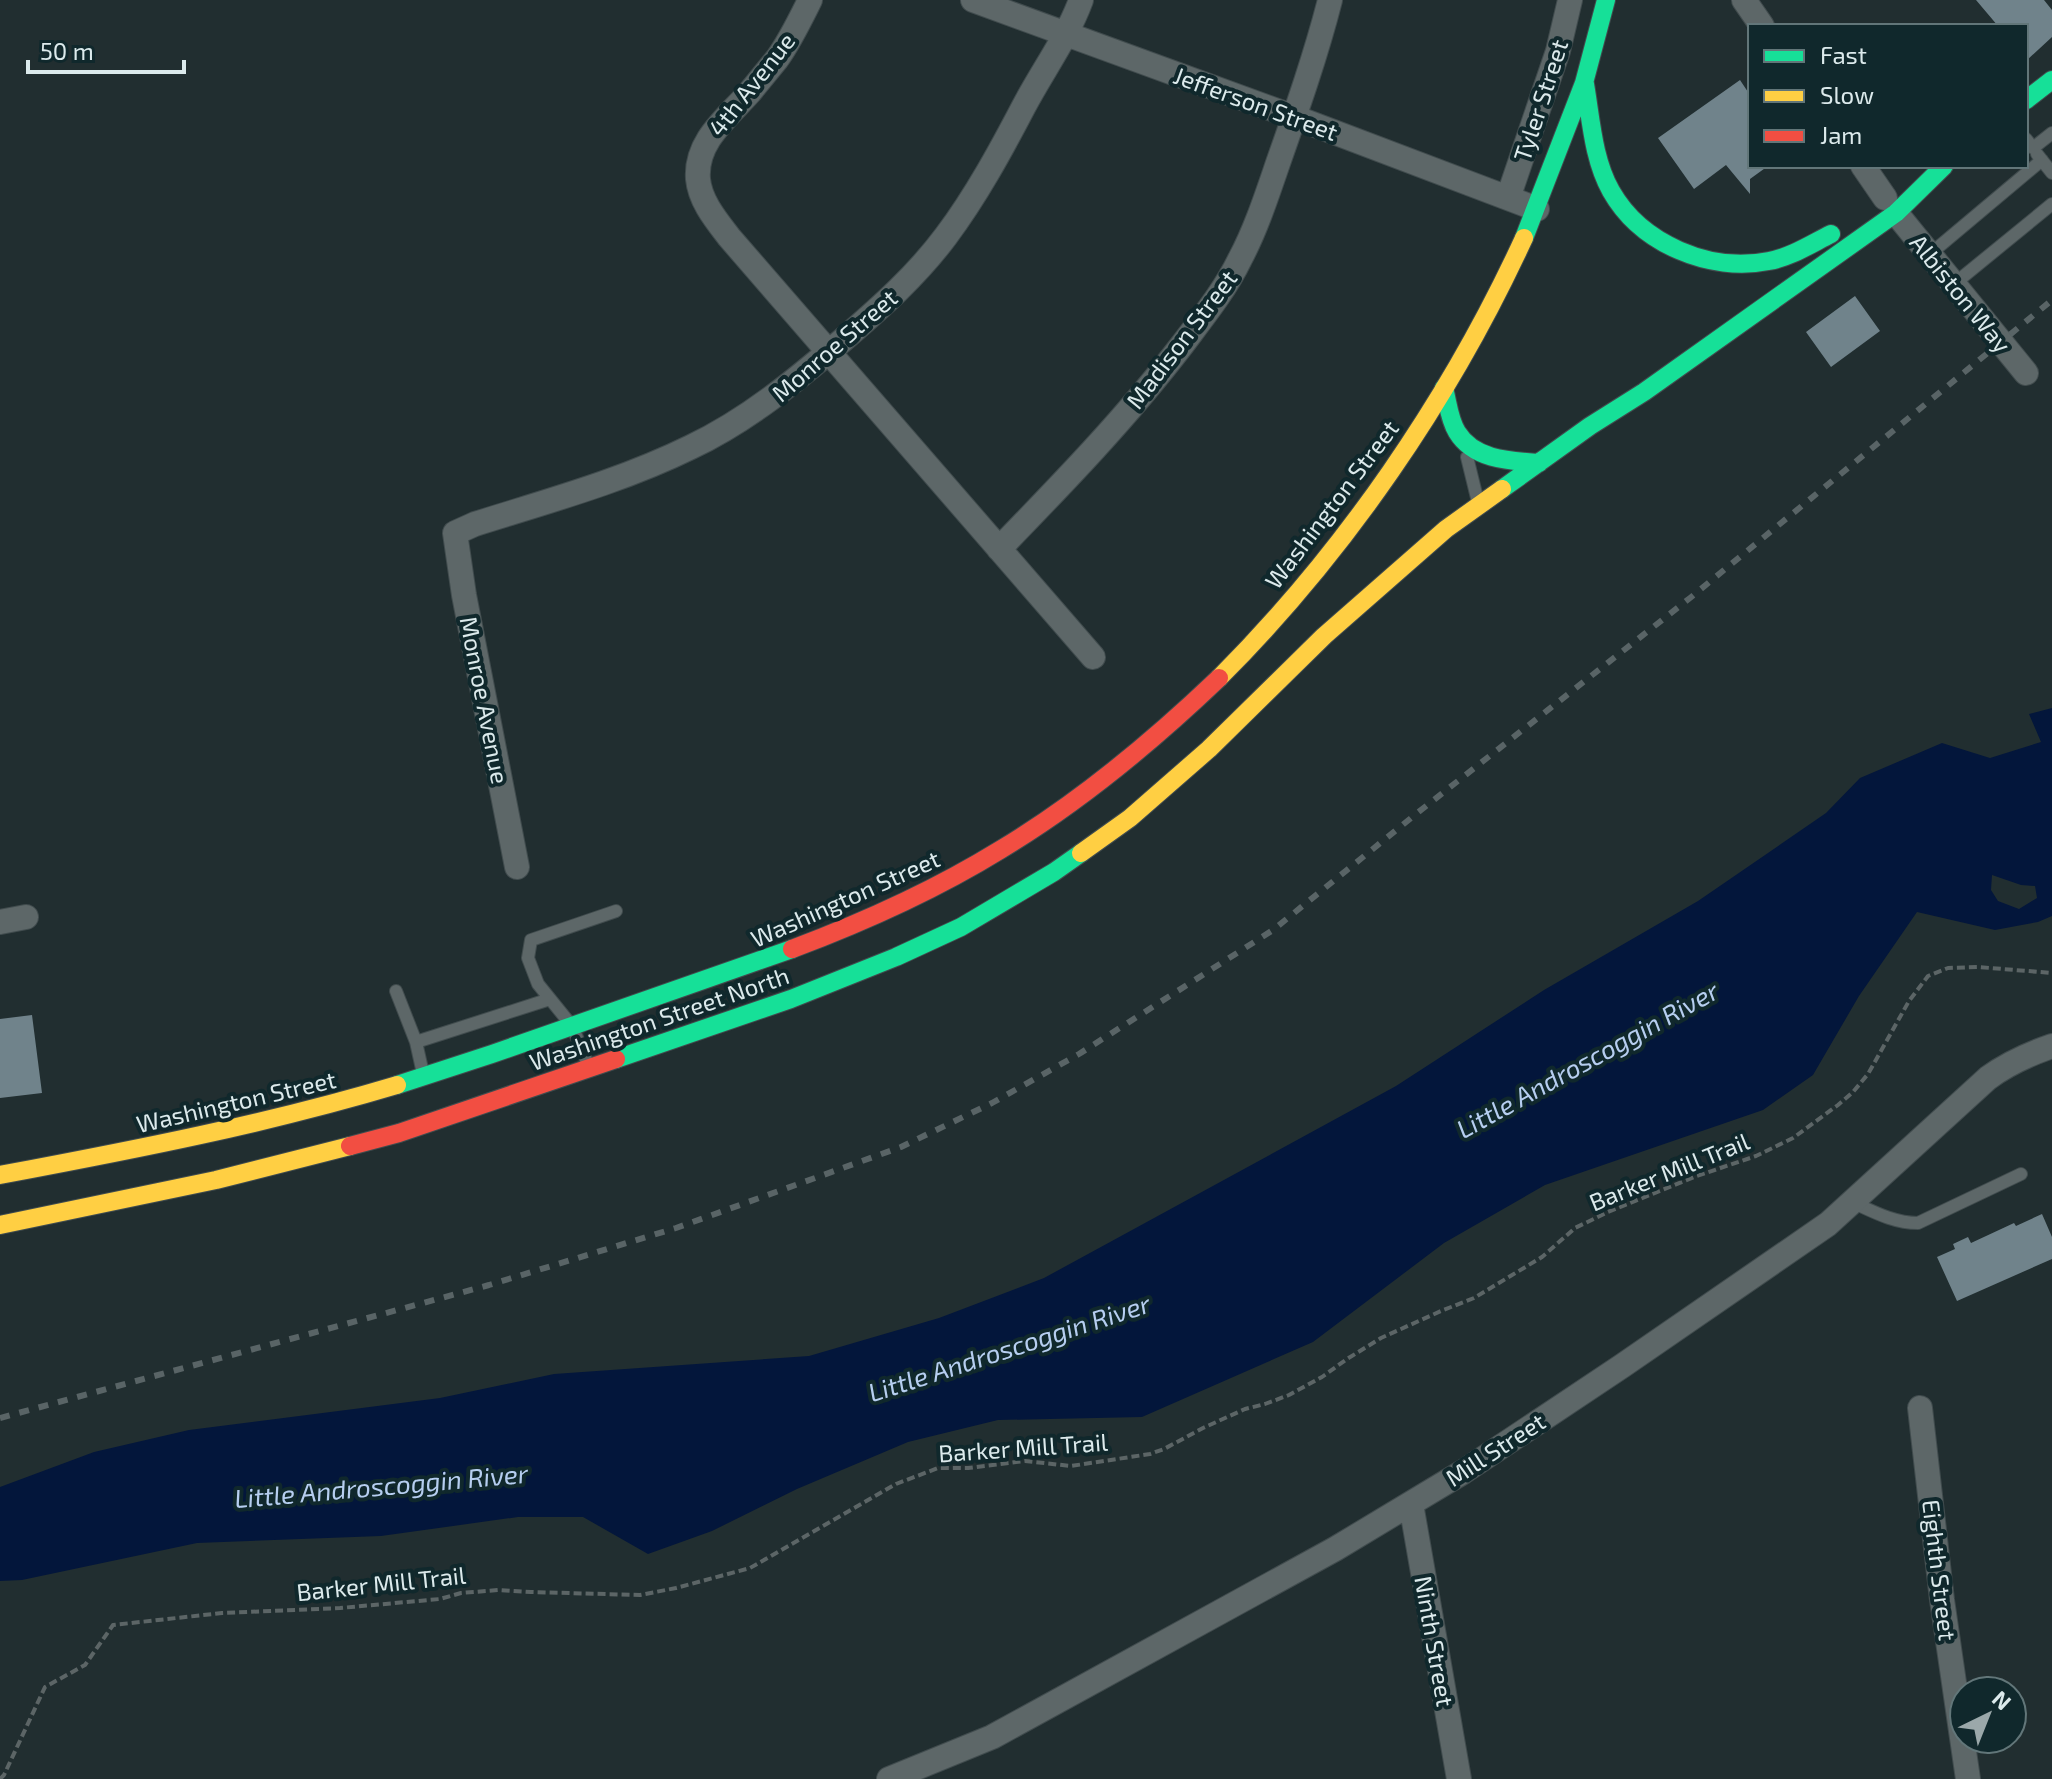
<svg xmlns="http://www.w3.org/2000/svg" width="2052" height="1779" viewBox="0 0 2052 1779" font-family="'Exo 2',sans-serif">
<rect width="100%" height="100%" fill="#212e30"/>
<path fill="#03163b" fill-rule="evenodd" d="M 2052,708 L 2052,916 L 2038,922 L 1995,930 L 1917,912 L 1859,996 L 1813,1075 L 1763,1110 L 1545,1185 L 1444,1243 L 1313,1342 L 1142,1417 L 998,1420 L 908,1442 L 797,1489 L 712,1531 L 648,1554 L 583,1517 L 518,1517 L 381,1536 L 197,1543 L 22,1580 L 0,1581 L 0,1487 L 94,1452 L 189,1430 L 440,1398 L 554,1374 L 809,1356 L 939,1318 L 1044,1278 L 1396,1086 L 1544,990 L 1698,901 L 1826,813 L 1860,778 L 1942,743 L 1990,758 L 2041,742 L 2029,714 ZM 1992,875 L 2021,885 L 2035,886 L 2037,898 L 2019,909 L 1998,901 L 1991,890 Z"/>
<path fill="#70838b" d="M 1976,0 L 2044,0 L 2052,10 L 2052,37 L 2026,61 L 2026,26 L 1998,26 Z
M 1740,80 L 1750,95 L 1750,166 L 1768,166 L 1750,179 L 1750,194 L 1726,165 L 1694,189 L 1658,138 Z
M 1855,296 L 1880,331 L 1831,367 L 1806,332 Z
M 32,1015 L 42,1093 L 0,1098 L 0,1019 Z
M 2042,1214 L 2052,1237 L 2052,1259 L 1957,1301 L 1937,1257 L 1955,1249 L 1953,1244 L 1968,1237 L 1971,1243 L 2014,1223 L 2016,1226 Z"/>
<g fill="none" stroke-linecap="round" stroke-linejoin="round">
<defs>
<path id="lane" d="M 2026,139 L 2033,148 L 2052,133
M 2037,154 L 2052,173
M 1930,254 L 2042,160
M 1954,284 L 2052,204
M 1467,457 L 1477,498
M 396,991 L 416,1042
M 587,1062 L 572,1026 L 538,984 L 528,958 L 531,940 L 616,911
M 422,1069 L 416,1042 L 550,999
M 1852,1202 C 1874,1212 1894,1223 1918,1223 L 2021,1174"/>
<path id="street" d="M 810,0 C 800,20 790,41 777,59 C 768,70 759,81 750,92 C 728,117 695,141 698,179 C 700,201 716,220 729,237 L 1093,657
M 973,0 L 1294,117 L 1537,209
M 1744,0 L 1762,26
M 1863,166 L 1885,198
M 1508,198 L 1558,51 L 1570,0
M 1896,213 L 2026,373
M 999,549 C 1063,483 1126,418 1182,345 C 1203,317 1225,290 1240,259 C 1256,229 1267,195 1278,163 C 1297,109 1316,55 1330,0
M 517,867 L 464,595 L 455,533 L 475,524 C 548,501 622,481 691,447 C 748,420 796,380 844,339 C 881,307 917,275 946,236 C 976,196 1001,150 1024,106 C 1043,70 1067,38 1081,0
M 0,922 L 26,917
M 1920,1408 L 1942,1600 L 1968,1779
M 1411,1504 L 1459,1779
M 889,1779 L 992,1737 L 1335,1549 L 1463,1472 L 1622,1366 L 1828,1224 L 1988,1078 C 2007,1064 2029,1054 2052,1046"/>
<path id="fast" d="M 1585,84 C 1591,119 1593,159 1611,191 C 1641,244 1710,273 1769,261 C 1791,257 1811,244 1831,234
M 2026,100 L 2052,80
M 1524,238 L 1584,83 L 1606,0
M 1444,388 C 1448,403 1449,419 1457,432 C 1474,460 1510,461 1539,463
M 1502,489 L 1590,426 L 1644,392 L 1896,213 L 1944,166
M 616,1059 L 791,999 L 896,957 L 961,927 L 1054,872 L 1081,853
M 397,1085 L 492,1054 L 792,949"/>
<path id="slow" d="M 1219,678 C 1344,553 1450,399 1524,238
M 1081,853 L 1130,818 L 1209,749 L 1324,636 L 1446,529 L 1502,489
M 0,1175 C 133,1150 267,1124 397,1085
M 0,1225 L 216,1180 L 350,1146"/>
<path id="jam" d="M 792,949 C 864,922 935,890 1000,850 C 1080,802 1152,742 1219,678
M 350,1146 L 399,1133 L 616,1059"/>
</defs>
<use href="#lane" stroke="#414c4e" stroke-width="14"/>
<use href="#street" stroke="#414c4e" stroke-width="26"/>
<use href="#fast" stroke="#414c4e" stroke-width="20"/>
<use href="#slow" stroke="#414c4e" stroke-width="20"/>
<use href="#jam" stroke="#414c4e" stroke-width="20"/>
<path stroke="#5c6566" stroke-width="4" stroke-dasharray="8 4" stroke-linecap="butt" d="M 0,1779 L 4,1775 L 45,1687 L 85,1665 L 113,1625 L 222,1613 L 340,1608 L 440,1599 L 461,1593 L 498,1590 L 531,1592 L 640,1595 L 676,1588 L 750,1568 L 896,1484 L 938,1468 L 968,1468 L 1025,1461 L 1071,1466 L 1150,1454 L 1164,1449 L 1203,1428 L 1245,1409 L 1265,1404 L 1289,1395 L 1322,1377 L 1347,1359 L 1381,1338 L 1441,1311 L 1474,1298 L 1542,1257 L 1575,1228 L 1608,1212 L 1694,1177 L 1756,1156 L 1793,1138 L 1838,1105 L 1853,1092 L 1868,1074 L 1909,1001 L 1928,976 L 1948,968 L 1978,967 L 2052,973"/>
<use href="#lane" stroke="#5d6768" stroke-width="12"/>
<use href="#street" stroke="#5d6768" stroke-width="24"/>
<use href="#fast" stroke="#16e098" stroke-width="18"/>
<use href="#slow" stroke="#ffcf43" stroke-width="18"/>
<use href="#jam" stroke="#f24e42" stroke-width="18"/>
<path stroke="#596466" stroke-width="6" stroke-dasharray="10 10" stroke-linecap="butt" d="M 0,1418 L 489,1285 L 676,1228 L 901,1147 L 992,1103 L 1079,1054 L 1273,930 L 1416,814 L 1690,598 L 2052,300"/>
</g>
<g text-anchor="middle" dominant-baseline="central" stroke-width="8" stroke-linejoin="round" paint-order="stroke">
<g font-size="24" fill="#dceaec" stroke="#10282c">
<text transform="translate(751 84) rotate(-52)">4th Avenue</text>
<text transform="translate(1540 100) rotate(-72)">Tyler Street</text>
<text transform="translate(1256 103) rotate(20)">Jefferson Street</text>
<text transform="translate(1961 293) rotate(51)">Albiston Way</text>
<text transform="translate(1181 339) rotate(-53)">Madison Street</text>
<text transform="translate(834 345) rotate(-41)">Monroe Street</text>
<text transform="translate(1331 504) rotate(-53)">Washington Street</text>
<text transform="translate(485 700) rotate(79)">Monroe Avenue</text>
<text transform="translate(845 898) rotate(-24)">Washington Street</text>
<text transform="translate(659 1018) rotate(-19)">Washington Street North</text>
<text transform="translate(236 1101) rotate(-13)">Washington Street</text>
<text transform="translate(1669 1171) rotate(-22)">Barker Mill Trail</text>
<text transform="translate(1023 1447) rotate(-4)">Barker Mill Trail</text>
<text transform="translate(1495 1449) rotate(-33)">Mill Street</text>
<text transform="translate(1940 1570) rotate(83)">Eighth Street</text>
<text transform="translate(381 1583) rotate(-6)">Barker Mill Trail</text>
<text transform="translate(1435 1641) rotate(80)">Ninth Street</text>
</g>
<g font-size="26" font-style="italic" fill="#b6cef0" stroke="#10282c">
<text transform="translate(1587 1059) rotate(-29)">Little Androscoggin River</text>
<text transform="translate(1009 1347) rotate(-18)">Little Androscoggin River</text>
<text transform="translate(381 1485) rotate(-5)">Little Androscoggin River</text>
</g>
</g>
<rect x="1748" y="24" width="280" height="144" fill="#10282c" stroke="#627679" stroke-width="2"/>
<rect x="1764" y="50" width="40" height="12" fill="#16e098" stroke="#627679" stroke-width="2"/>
<text x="1820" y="64" font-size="24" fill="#dceaec">Fast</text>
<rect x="1764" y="90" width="40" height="12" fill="#ffcf43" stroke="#627679" stroke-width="2"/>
<text x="1820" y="104" font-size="24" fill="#dceaec">Slow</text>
<rect x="1764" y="130" width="40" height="12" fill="#f24e42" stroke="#627679" stroke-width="2"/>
<text x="1820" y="144" font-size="24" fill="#dceaec">Jam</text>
<g transform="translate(1988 1715) rotate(43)"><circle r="38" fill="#10282c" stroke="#627679" stroke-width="2"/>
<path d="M0-6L14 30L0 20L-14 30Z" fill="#9ba8aa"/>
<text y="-12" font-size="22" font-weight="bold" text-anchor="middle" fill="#dceaec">N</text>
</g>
<path d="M28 60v12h156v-12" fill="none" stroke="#dceaec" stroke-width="4"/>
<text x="40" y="60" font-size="24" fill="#dceaec" stroke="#10282c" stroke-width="6" paint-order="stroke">50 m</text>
</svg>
